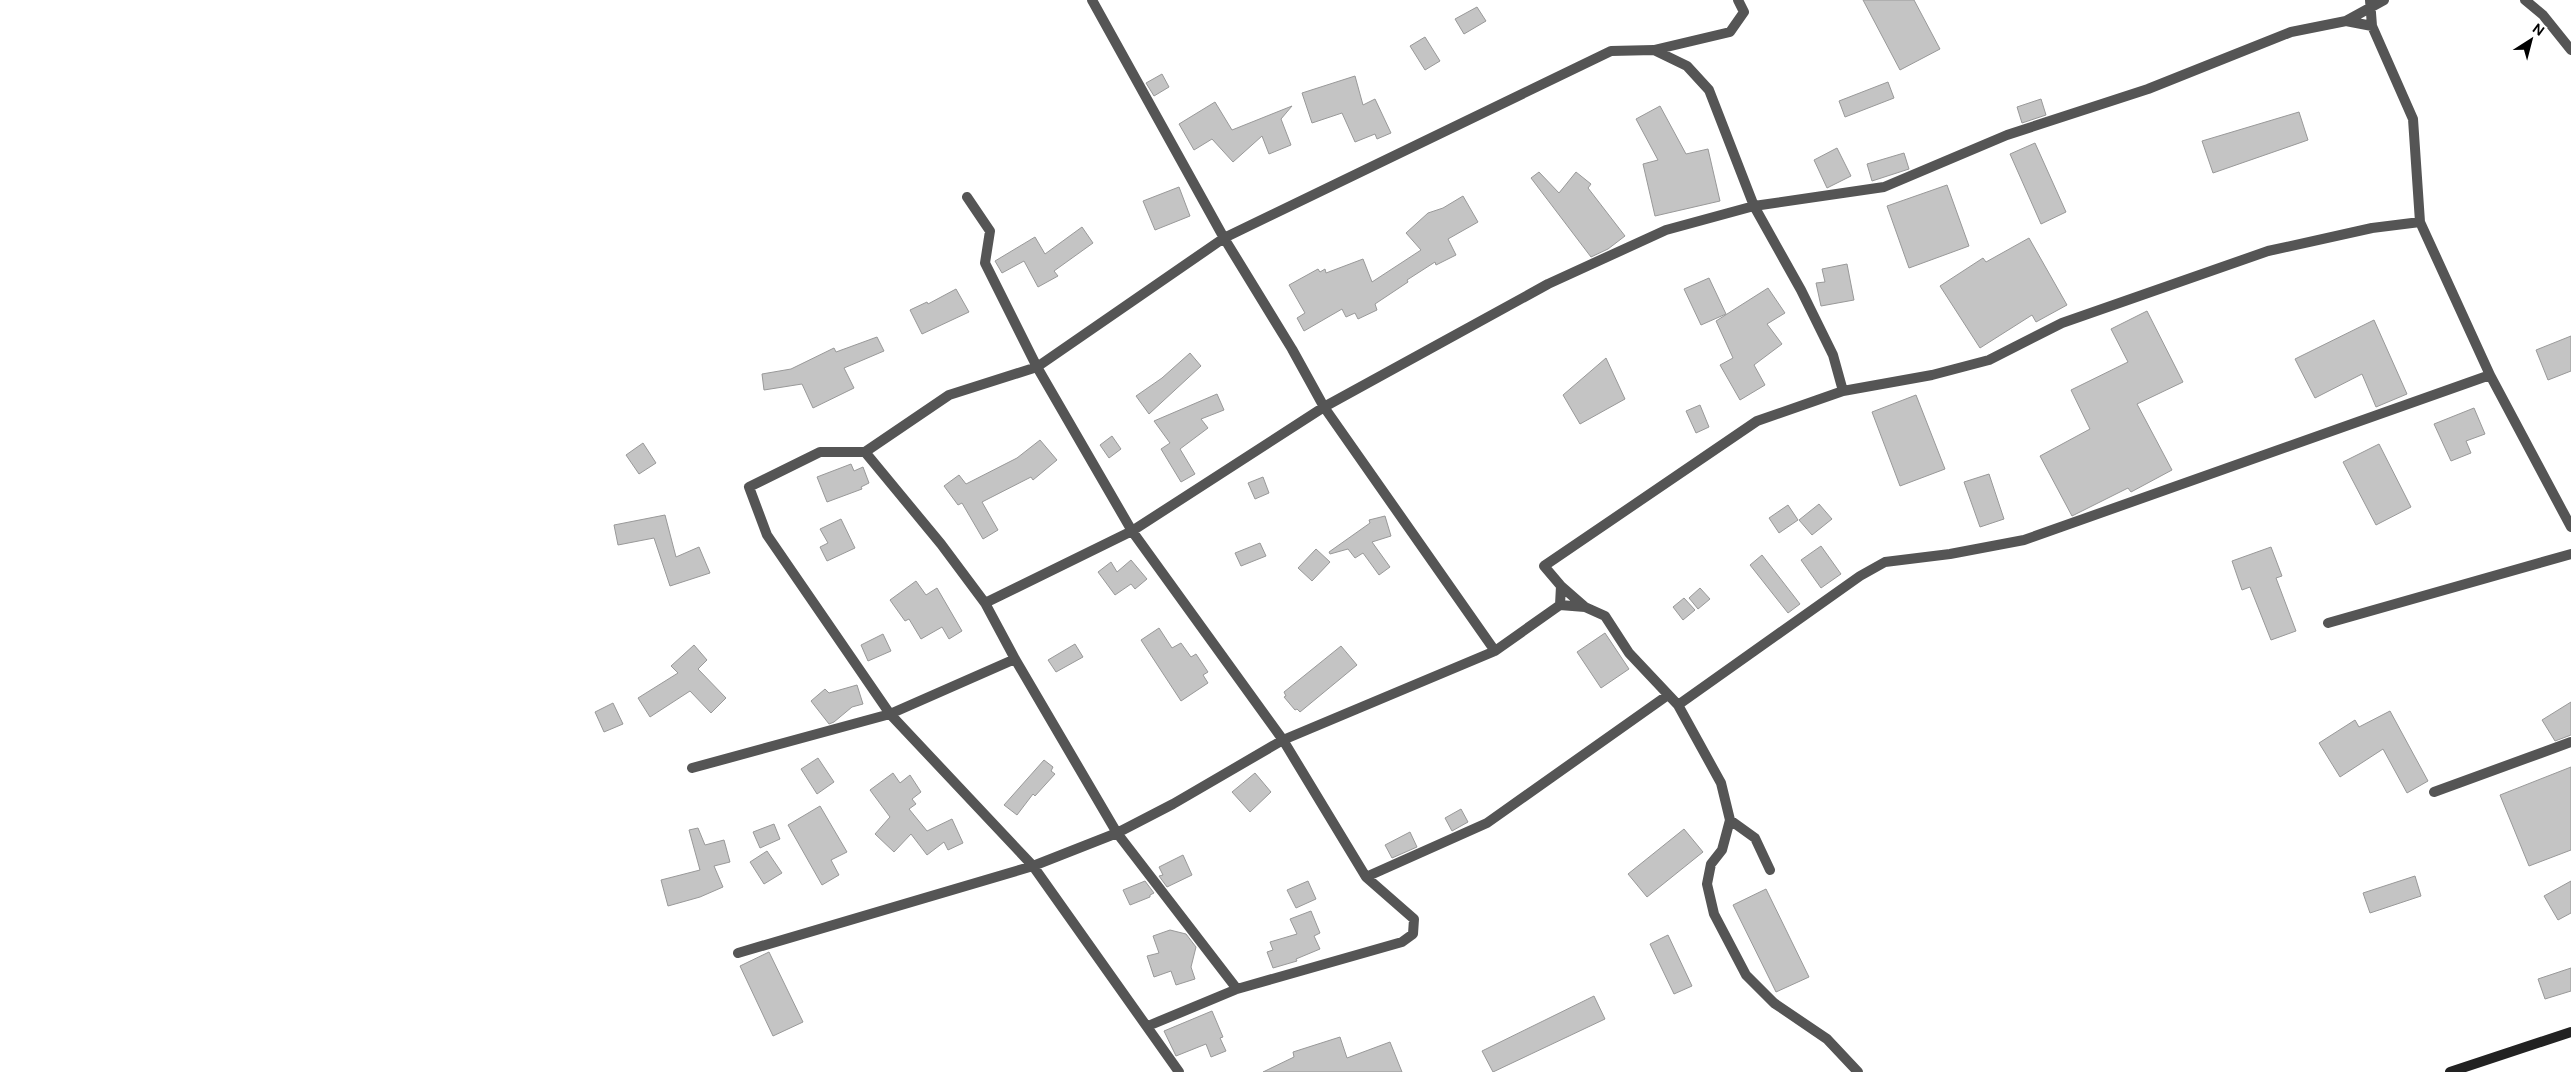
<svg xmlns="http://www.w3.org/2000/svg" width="2571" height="1072" viewBox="0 0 2571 1072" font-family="'DM Sans',sans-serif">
<rect width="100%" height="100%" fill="#fff"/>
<path fill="#c4c4c4" stroke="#999" d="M 1863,0 L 1914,0 L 1940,49 L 1900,70 Z
M 1477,7 L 1486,21 L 1464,34 L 1455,19 Z
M 1425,37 L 1440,61 L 1425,70 L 1410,46 Z
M 1162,74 L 1169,87 L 1154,96 L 1146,83 Z
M 1355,76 L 1363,105 L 1375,99 L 1391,133 L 1377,139 L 1375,134 L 1355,142 L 1342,113 L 1312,123 L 1302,93 Z
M 1888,82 L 1894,98 L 1845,117 L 1839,101 Z
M 2041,99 L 2046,115 L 2022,123 L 2017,107 Z
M 1215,102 L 1232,130 L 1292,106 L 1281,119 L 1291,145 L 1269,154 L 1262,136 L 1233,162 L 1212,139 L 1194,150 L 1179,124 Z
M 1660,106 L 1686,154 L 1708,149 L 1720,201 L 1655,216 L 1643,164 L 1658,160 L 1636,119 Z
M 2299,112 L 2308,140 L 2213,173 L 2202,141 Z
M 2035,143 L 2066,212 L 2041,224 L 2010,154 Z
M 1837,148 L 1851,176 L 1827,188 L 1814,160 Z
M 1904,153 L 1909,169 L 1872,181 L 1867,164 Z
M 1539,172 L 1559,193 L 1576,172 L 1591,184 L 1588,188 L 1625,236 L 1608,249 L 1591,257 L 1531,178 Z
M 1947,185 L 1969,246 L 1909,268 L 1887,206 Z
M 1179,187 L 1190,216 L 1155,230 L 1143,201 Z
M 1463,196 L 1478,222 L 1448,239 L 1456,255 L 1436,265 L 1435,262 L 1407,280 L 1408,282 L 1375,304 L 1377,310 L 1358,319 L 1355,313 L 1346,317 L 1342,309 L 1304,331 L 1297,318 L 1305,313 L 1289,285 L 1318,269 L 1320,272 L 1325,269 L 1326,273 L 1363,259 L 1372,282 L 1421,250 L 1406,233 L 1428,213 L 1443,208 Z
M 1082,227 L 1093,243 L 1054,271 L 1058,276 L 1038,287 L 1024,261 L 1002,273 L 995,261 L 1035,237 L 1045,254 Z
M 2029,238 L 2067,305 L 2036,322 L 2032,315 L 1980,348 L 1940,286 L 1983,258 L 1986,262 Z
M 1847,264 L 1854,300 L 1821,306 L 1816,283 L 1825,282 L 1822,269 Z
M 1709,278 L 1726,314 L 1701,325 L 1684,289 Z
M 1768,288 L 1785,313 L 1767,324 L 1782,344 L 1754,365 L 1765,385 L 1740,400 L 1720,365 L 1733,358 L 1716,321 Z
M 956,289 L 969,312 L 922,334 L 910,310 L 927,302 L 928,304 Z
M 2147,311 L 2183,382 L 2137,404 L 2172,470 L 2131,492 L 2128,488 L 2072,516 L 2040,456 L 2090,429 L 2071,390 L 2128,362 L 2111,329 Z
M 2374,320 L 2407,394 L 2376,407 L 2362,374 L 2315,398 L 2295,359 Z
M 2571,336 L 2571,371 L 2548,380 L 2536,350 Z
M 877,337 L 884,351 L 844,368 L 854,388 L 813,408 L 802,384 L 764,390 L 762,374 L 791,369 L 834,348 L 836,352 Z
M 1190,353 L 1201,366 L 1149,414 L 1136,396 L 1162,378 Z
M 1606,358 L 1625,399 L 1580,424 L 1563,395 Z
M 1217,394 L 1224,410 L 1201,419 L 1208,428 L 1180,449 L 1195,474 L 1181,482 L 1161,449 L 1170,443 L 1154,421 Z
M 1916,395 L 1945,469 L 1900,486 L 1872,412 Z
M 1700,405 L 1709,427 L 1696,433 L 1686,411 Z
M 2474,408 L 2485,434 L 2466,441 L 2471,453 L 2451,461 L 2434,424 Z
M 1112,436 L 1121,449 L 1109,458 L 1100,445 Z
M 1040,440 L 1057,460 L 1033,480 L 1031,477 L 982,502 L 998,530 L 983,539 L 962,503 L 958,505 L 944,486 L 959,475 L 966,484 L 1017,458 Z
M 643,443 L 656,463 L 639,474 L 626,455 Z
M 2379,444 L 2411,507 L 2376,525 L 2343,462 Z
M 851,464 L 854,471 L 863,467 L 869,483 L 861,487 L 862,489 L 827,502 L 817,477 Z
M 1989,474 L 2004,519 L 1980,527 L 1964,482 Z
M 1263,477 L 1269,493 L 1255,499 L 1248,483 Z
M 1819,504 L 1832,519 L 1812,535 L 1799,520 Z
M 1788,505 L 1798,520 L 1779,533 L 1769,518 Z
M 665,515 L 676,557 L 699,547 L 710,573 L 670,586 L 654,538 L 618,545 L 614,525 Z
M 1385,516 L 1391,536 L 1372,542 L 1390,567 L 1379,575 L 1363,553 L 1355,558 L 1348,549 L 1330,554 L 1329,552 L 1370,523 L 1369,520 Z
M 841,519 L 855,548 L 827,561 L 820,547 L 828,543 L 820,529 Z
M 1260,543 L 1266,556 L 1241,566 L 1235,553 Z
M 1821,546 L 1841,574 L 1821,588 L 1801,560 Z
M 2271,547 L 2282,576 L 2276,578 L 2296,631 L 2271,640 L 2250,587 L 2242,590 L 2232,561 Z
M 1316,549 L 1330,562 L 1312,581 L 1298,568 Z
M 1762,555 L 1800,604 L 1788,613 L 1750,565 Z
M 1131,560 L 1147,579 L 1135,589 L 1131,584 L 1115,595 L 1098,572 L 1111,562 L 1117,572 Z
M 916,581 L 926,595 L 937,588 L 962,631 L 949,639 L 942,627 L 921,639 L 909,619 L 905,621 L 890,600 Z
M 1700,588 L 1710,599 L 1698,609 L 1689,598 Z
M 1684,598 L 1695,610 L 1683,620 L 1673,607 Z
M 1159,628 L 1172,648 L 1181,643 L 1191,657 L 1196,654 L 1208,672 L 1203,675 L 1208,683 L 1181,701 L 1141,640 Z
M 1605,633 L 1629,669 L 1601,688 L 1577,652 Z
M 883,634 L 891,651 L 868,661 L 861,645 Z
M 1075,644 L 1083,657 L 1056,672 L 1048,660 Z
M 694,645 L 707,660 L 698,669 L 726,698 L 711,713 L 690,691 L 650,717 L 638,698 L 678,673 L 671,666 Z
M 1341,646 L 1357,665 L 1300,712 L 1297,709 L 1295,710 L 1284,697 L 1286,696 L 1284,692 Z
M 857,685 L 863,704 L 852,707 L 834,722 L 829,724 L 811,701 L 825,689 L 829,693 Z
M 2571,702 L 2571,735 L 2555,741 L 2542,720 Z
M 613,703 L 623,724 L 604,732 L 595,712 Z
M 2390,711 L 2428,781 L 2407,793 L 2383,749 L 2340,777 L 2319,743 L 2355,720 L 2359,727 Z
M 818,758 L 834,782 L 817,794 L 801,769 Z
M 1044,760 L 1053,767 L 1051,771 L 1055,774 L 1035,796 L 1033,794 L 1017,815 L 1004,805 Z
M 2571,767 L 2571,850 L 2529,866 L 2500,795 Z
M 893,773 L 900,783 L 910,775 L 921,792 L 912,799 L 916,804 L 909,809 L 927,831 L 952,819 L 963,843 L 948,850 L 944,842 L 927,855 L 911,834 L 894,852 L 875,834 L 890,817 L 870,790 Z
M 1255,773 L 1271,792 L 1250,812 L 1232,792 Z
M 820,806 L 847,852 L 831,860 L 839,875 L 822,885 L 788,825 Z
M 1461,809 L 1468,822 L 1452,831 L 1445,818 Z
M 774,824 L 780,839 L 760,848 L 753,832 Z
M 698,828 L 705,845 L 724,840 L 730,862 L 714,866 L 723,887 L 700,897 L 668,906 L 661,880 L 700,870 L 689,830 Z
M 1684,829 L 1703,852 L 1647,897 L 1628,874 Z
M 1410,832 L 1417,847 L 1392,858 L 1385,845 Z
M 767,851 L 782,873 L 764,884 L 750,862 Z
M 1183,855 L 1192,875 L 1167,887 L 1159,876 L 1163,875 L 1159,867 Z
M 2415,876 L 2421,896 L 2370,913 L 2363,893 Z
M 1145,881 L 1154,893 L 1150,895 L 1150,897 L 1130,905 L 1123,890 Z
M 1308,881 L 1316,899 L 1296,908 L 1287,890 Z
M 2571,881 L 2571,913 L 2558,920 L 2544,896 Z
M 1766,889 L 1809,977 L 1776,992 L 1733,905 Z
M 1311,911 L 1320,933 L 1314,936 L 1320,949 L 1296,959 L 1297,961 L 1273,968 L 1267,952 L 1273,950 L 1270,942 L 1297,934 L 1290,919 Z
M 1170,930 L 1186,934 L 1196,947 L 1191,967 L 1195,979 L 1176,985 L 1171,971 L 1154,977 L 1147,956 L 1159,953 L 1153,936 Z
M 1668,935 L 1692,986 L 1674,994 L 1650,944 Z
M 769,952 L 803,1022 L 773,1036 L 740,966 Z
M 2571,968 L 2571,991 L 2545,999 L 2538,979 Z
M 1594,996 L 1605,1019 L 1493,1072 L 1482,1051 Z
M 1212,1011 L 1223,1037 L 1220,1038 L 1226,1051 L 1211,1057 L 1206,1044 L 1176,1056 L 1164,1031 Z
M 1340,1037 L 1347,1058 L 1390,1042 L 1402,1072 L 1263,1072 L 1294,1057 L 1293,1052 Z"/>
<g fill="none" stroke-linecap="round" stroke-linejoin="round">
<path stroke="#555" stroke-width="10" d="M 1092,0 L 1224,238 L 1292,349 L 1324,407 L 1495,651
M 2370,0 L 2372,26 L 2413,119 L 2420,222 L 2490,375 L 2571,527
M 2525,0 L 2543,15 L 2571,50
M 2346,21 L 2384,0
M 1654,50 L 1730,32 L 1744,12 L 1738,0
M 967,197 L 990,231 L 985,263 L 1037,367 L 1132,531 L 1283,740 L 1366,877 L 1414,919 L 1413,934 L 1402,942 L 1237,989 L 1148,1026
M 865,452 L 941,544 L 985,603 L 1015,659 L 1117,833 L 1237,989
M 1561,586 L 1585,607
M 985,603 L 1132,531 L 1324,407 L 1548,284 L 1666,230 L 1754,206 L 1884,187 L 2007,135 L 2148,89 L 2291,32 L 2346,21 L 2372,26
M 1560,605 L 1585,607 L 1605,616 L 1629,653 L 1678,705 L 1721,783 L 1730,820 L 1722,850 L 1711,864 L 1707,884 L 1714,914 L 1746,975 L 1774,1003 L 1827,1039 L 1858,1072
M 2328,623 L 2571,554
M 1678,705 L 1860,576 L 1885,562 L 1950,554 L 2024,540 L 2490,375
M 692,768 L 890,714 L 1015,659
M 2434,792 L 2571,742
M 1730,820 L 1755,838 L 1770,870
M 1366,877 L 1487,823 L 1668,695
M 738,953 L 1033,866 L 1117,833 L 1173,804 L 1283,740 L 1495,651 L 1560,605 L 1561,586 L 1544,566 L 1757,421 L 1843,391 L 1932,375 L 1989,360 L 2062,323 L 2268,251 L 2372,228 L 2420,222
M 1179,1072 L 1033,866 L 890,714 L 767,535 L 749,487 L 820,452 L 865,452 L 949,395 L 1037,367 L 1224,238 L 1611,51 L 1654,50 L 1687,66 L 1709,90 L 1754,206 L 1801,290 L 1833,355 L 1843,391"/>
<path stroke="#222" stroke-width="10" d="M 2450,1072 L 2571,1032"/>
</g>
<g transform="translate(2531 40) rotate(36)" stroke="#ffffff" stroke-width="4" paint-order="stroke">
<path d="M0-4L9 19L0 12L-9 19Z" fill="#000000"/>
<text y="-8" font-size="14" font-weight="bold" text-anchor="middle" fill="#000000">N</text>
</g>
</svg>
